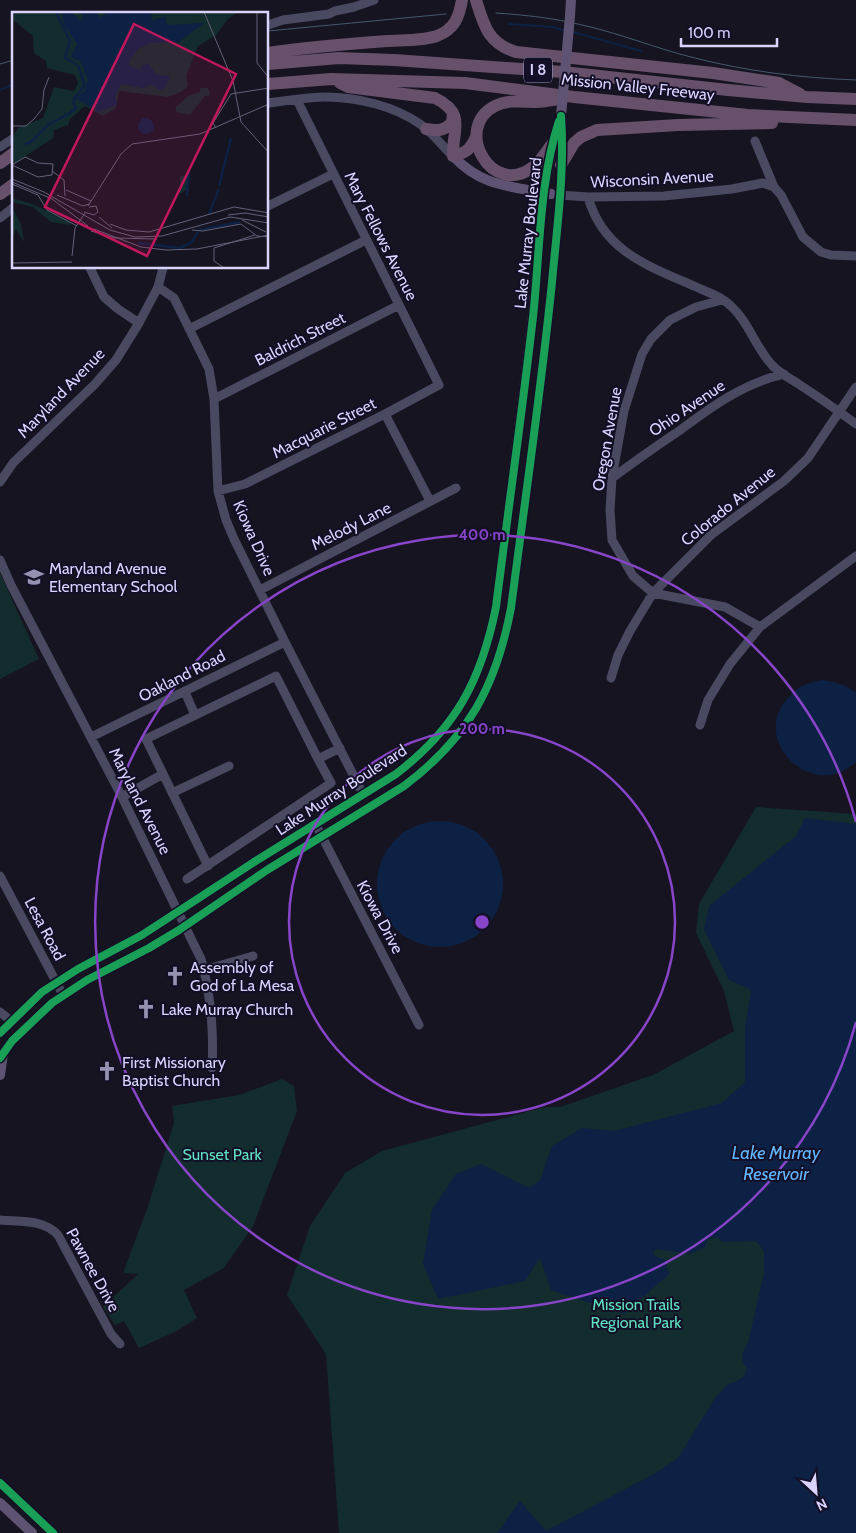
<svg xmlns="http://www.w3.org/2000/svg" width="856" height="1533" viewBox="0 0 856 1533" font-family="Cabin,sans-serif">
<rect width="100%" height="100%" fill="#161421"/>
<path fill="#132c2d" d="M 0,573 L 39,659 L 0,679 Z
M 756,807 L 856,814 L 856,1533 L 339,1533 L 326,1354 L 287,1295 L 310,1226 L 345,1173 L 382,1151 L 545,1107 L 560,1107 L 653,1075 L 734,1031 L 724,991 L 696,933 L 699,904 Z
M 282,1079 L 294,1086 L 297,1111 L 253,1226 L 224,1268 L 184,1290 L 197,1318 L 177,1331 L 139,1348 L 124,1321 L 115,1325 L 103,1307 L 138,1274 L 123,1273 L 147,1209 L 174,1123 L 172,1106 L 239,1095 Z"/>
<path fill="#0d2144" d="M 822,680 C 835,682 846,684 856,693 L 856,762 C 813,802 751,742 786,700 C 792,694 798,687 807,684 C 811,682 817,681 822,680 Z
M 805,818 L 856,824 L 856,1533 L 497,1533 L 520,1501 L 546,1531 L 654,1474 L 678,1458 L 715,1398 L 728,1384 L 737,1381 L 745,1375 L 747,1368 C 739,1359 742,1352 748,1343 L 764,1273 L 764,1251 L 756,1241 L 722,1242 L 717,1237 L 708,1239 L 705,1247 L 691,1254 L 656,1249 L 653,1252 L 655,1256 L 665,1260 L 669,1274 L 624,1314 L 551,1290 L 540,1258 L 525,1281 L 438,1299 L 423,1264 L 432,1210 L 456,1174 L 481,1164 L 529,1188 L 540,1180 L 552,1146 L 582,1128 L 614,1131 L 722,1103 L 745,1082 L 745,1028 L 751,990 L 729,980 L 704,929 L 709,906 L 796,836 Z
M377 884a63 63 0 1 1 126 0a63 63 0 1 1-126 0Z"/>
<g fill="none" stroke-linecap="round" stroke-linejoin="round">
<path stroke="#0d2144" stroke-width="2" d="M 509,24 L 552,27 L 566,31
M 573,32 L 641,51
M 0,90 L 14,84"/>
<path stroke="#4a4962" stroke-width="9" d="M 268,25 L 283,20 L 329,14 L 335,11 L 354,7 L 374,0
M 268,103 C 286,101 306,97 325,97 C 357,97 394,106 420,124 C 433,133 442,146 453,156
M 755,141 L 774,187 L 781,195 L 803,237 L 821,252 L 831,255 L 856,256
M 0,147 L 14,138
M 559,195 L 588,197 L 664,196 L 732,189 L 763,183 L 774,187
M 588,197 C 603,251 648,266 694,286 C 707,292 721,296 731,306 C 749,322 755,347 772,365 C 778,372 789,378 797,383 C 817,396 837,410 856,424
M 268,206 L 333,174
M 0,218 L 14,207
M 90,268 L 104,297 L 118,309 L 139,323
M 158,287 L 174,298 L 209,369 L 214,399 L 218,491 L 226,520 L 234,539 L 285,642 L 363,794
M 722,300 L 696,307 L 670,320 L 651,339 L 642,354 L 624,411 L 612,478 L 610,510 L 612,540 L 633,576 L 653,593 L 725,607 L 760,627
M 189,329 L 366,240
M 214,399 L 399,305
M 385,414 L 430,501
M 612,478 C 634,462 656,446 679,431 C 711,407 744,383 784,374
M 0,482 L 13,463 L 95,384 L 116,360 L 139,323 L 158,287 L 163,268
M 218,491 L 245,484 L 385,414 L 439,385 L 297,100
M 0,560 L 11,585 L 122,797 L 201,959 C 211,995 214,1030 212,1068
M 260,590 L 456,488
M 611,678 L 618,655 L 630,631 L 653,593 L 711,535 L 784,481 L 808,458 L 856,387
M 185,692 L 195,715
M 700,725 L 708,700 L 730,664 L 760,627 L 856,556
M 91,737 L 285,642
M 172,793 L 229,766
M 122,797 L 163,774
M 315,823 L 419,1025
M 208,866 L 146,739 L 276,676 L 318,759
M 0,876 L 63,995
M 187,879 L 331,783 L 318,759 L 340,748
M 204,970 L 253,956
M 0,1012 L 11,1021
M 0,1220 C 20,1222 43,1219 58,1235 L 111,1334 L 120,1344"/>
<path stroke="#5e5373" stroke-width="10" d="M 570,16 L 571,0
M 453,156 C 483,188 512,186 551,194
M 0,1033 L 42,992 L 78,969 L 142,935 L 254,862 L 396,774 C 456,728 481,681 496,607 C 508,510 522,412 533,314 C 540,251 539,181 560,120
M 0,1058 L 12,1041 L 52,1003 L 87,980 L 149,948 L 179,930 L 267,870 L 404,786 C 468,738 496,687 511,608 C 525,500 541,391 552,282 C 557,227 565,171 561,116
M 0,1075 L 3,1053
M 0,1483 L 53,1533
M 0,1503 L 32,1533"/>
<path stroke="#67516a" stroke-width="12" d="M 476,0 C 484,26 488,43 516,52 L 713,73 L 779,83 L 800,94
M 268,53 C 307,47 347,44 387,41 C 403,40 422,41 437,36 C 455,29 459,17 462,0
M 268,64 L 339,58 L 394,60 L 563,72 L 728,90 L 807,97 L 856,99
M 340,83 L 348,87 L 435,98 C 467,114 452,130 453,156 C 467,152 470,150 476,137
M 268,84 L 331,79 L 465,83 L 574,97 L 748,115 L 856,120
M 426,129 C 438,131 443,131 452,123 L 453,113
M 552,144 C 546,152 541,161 533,167 C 492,199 452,128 495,106 C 508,99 523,102 537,102 C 544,102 552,100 559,99
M 0,163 L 14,153
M 561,165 L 574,143 L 581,137 L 597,130 L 678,125 L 772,123
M 0,194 L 14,184"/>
<path stroke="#43596b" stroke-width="1" d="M 496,13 C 525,15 554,18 582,25 C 619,33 655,48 691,57 C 745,71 800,78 856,80
M 268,31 L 446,14
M 0,64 L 14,60"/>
<path stroke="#5e5373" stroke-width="10" d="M 561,116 L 570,16"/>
<defs>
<path id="cycleway" d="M 0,1033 L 42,992 L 78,969 L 142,935 L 254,862 L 396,774 C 456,728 481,681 496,607 C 508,511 522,414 533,317 C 540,253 539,182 559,121
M 0,1058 L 12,1041 L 52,1003 L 87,980 L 149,948 L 179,930 L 267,870 L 404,786 C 468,738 496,687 511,608 C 525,500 541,391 552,282 C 557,227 565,171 561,116
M 0,1483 L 53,1533"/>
</defs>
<use href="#cycleway" stroke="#130f26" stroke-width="11"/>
<use href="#cycleway" stroke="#1a9f57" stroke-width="8"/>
</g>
<g fill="none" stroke="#8945c9" stroke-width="2.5">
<circle cx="482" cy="922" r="193"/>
<path d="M856 1022A387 387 0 1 1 856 822"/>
</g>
<defs>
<symbol id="school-bare" viewBox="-9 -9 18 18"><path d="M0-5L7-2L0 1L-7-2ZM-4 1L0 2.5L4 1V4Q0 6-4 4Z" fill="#9591b1" stroke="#130f26" stroke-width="2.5" paint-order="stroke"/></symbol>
<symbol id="church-bare" viewBox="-9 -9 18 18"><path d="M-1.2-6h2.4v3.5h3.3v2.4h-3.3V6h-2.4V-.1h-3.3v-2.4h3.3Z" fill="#9591b1" stroke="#130f26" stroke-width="2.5" paint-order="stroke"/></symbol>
</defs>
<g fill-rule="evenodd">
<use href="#school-bare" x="20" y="563" width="28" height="28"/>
<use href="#church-bare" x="161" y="962" width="28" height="28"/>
<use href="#church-bare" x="132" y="995" width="28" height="28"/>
<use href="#church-bare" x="93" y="1057" width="28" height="28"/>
</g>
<g text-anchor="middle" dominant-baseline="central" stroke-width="4" stroke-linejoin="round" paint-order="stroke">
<rect fill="#130f26" stroke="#9e99be" stroke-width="1" x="524" y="57.5" width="28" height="25" rx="4"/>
<g font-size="15" font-weight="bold" fill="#d9d4ff">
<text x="538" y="70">I 8</text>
</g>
<g font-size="16" fill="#d9d4ff" stroke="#130f26">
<text transform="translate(638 87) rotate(6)">Mission Valley Freeway</text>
<text transform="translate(652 179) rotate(-3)">Wisconsin Avenue</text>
<text transform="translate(528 233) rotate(-84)">Lake Murray Boulevard</text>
<text transform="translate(381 236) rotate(63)">Mary Fellows Avenue</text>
<text transform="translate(300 339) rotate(-27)">Baldrich Street</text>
<text transform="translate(61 393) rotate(-46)">Maryland Avenue</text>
<text transform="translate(687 408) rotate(-34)">Ohio Avenue</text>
<text transform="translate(324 428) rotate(-27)">Macquarie Street</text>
<text transform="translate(607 439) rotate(-80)">Oregon Avenue</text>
<text transform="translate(728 506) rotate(-39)">Colorado Avenue</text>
<text transform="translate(351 526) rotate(-27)">Melody Lane</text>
<text transform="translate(254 538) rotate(66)">Kiowa Drive</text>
<text transform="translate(182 676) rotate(-27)">Oakland Road</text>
<text transform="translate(341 790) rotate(-33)">Lake Murray Boulevard</text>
<text transform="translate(140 801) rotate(63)">Maryland Avenue</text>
<text transform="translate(380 917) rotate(62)">Kiowa Drive</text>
<text transform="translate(45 929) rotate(62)">Lesa Road</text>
<text transform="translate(93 1270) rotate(61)">Pawnee Drive</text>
</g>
<g font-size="16" fill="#d9d4ff" stroke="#130f26" text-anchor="start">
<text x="49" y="568">Maryland Avenue<tspan x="49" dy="18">Elementary School</tspan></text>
<text x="190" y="967">Assembly of<tspan x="190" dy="18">God of La Mesa</tspan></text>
<text x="161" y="1009">Lake Murray Church</text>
<text x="122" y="1062">First Missionary<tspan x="122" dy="18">Baptist Church</tspan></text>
</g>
<g font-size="16" fill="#5fe0c0" stroke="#130f26">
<text x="222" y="1154">Sunset Park</text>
<text x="636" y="1304">Mission Trails<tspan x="636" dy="18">Regional Park</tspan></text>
</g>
<g font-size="18" font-style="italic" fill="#62b6ff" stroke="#130f26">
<text x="776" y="1153">Lake Murray<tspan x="776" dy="21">Reservoir</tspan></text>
</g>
</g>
<g transform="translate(12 12)">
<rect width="256" height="256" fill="#161421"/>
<path d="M 0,0 L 226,0 L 216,7 L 204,23 L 186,34 L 174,64 L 176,74 L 169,80 L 156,85 L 107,79 L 104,96 L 91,104 L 73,94 L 58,107 L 56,113 L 42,118 L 41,126 L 0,153 L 0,127 L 6,116 L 31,106 L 42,75 L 62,79 L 66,71 L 63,63 L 35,56 L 34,49 L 22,41 L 21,24 L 0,7 ZM 188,76 L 196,76 L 198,83 L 193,84 L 178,103 L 164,100 L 164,95 L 176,84 L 188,80 ZM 176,163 L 176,176 L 168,182 L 168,164 ZM 0,186 L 20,192 L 57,209 L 59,213 L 39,210 L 21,195 L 0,190 ZM 0,195 L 9,212 L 12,230 L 4,217 L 0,226 Z" fill="#132c2d"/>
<path d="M 50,0 L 60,0 L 69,10 L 72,0 L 84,0 L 88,6 L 96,0 L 139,0 L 140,9 L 153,4 L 155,13 L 192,11 L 160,35 L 158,30 L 139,31 L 126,37 L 118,48 L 117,53 L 121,56 L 129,58 L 129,54 L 137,52 L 144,63 L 158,64 L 153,75 L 148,78 L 140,72 L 131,76 L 109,72 L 103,83 L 105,93 L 86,100 L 64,86 L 73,79 L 76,68 L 68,49 L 59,45 L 65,32 L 52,13 ZM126 114a8 8 0 1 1 16 0a8 8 0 1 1-16 0Z" fill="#0d2144"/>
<path fill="none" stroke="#0d2144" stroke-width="2.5" d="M 44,0 L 58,29 L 53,46 L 65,53M 61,87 L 73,74 L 66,53M 13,132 L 19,130 L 36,113 L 58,101 L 64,96 L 61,90 L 64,86M 207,174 L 219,126M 175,184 L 177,158M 197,202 L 207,177M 187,218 L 228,210M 126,231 L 168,236 L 179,231 L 186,220"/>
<path fill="none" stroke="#64617a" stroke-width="1" d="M 192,0 L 221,69 L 229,110 L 257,141M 245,0 L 245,51 L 257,66M 0,114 L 14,114 L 22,107 L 30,97 L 32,78 L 37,65M 204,116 L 201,111 L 219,82 L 257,76M 0,153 L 13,145 L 26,151 L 41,152 L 40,163 L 26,165 L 0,153M 40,159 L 52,168 L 53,184M 0,167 L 32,180 L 98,218 L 123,225 L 150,224 L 218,205 L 257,211M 0,170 L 40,187 L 76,214M 0,172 L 26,183 L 35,198 L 65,214M 54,178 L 79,189M 45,183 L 71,194 L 77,192M 76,194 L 109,142 L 120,132 L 188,122 L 257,92M 72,200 L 82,203 L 86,200 L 84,194 L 77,195M 216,203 L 233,201 L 257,205M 87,205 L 100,216M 230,208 L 254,220M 98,212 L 114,218 L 137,220 L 222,195 L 257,201M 82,217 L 129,235 L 154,238 L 185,237 L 257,223M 180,218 L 191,219 L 229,212 L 245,224 L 257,225M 79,219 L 103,226 L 145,227M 60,244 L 63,216 L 73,201M 0,251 L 60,250M 212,256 L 202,249 L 202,236 L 243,223"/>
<path fill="#c2185b" fill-opacity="0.15" stroke="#c2185b" stroke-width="2.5" d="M 122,12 L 224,62 L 135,244 L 33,195 Z"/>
<rect width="256" height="256" fill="none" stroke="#d9d4ff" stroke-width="2.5"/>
</g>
<circle cx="482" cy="922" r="8" fill="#8945c9" stroke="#130f26" stroke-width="2.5"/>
<g font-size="15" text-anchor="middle" font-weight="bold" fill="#8945c9" stroke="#130f26" stroke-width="4" stroke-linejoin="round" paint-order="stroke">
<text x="482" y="540">400 m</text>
<text x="482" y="734">200 m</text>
</g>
<g transform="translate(816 1493) rotate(154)" stroke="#130f26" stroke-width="4" paint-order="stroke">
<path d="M0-4L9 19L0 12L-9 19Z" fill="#d9d4ff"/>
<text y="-8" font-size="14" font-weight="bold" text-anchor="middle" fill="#d9d4ff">N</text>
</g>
<path d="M681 38v8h96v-8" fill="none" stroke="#d9d4ff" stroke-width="2.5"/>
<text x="688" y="38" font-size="15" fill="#d9d4ff" stroke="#130f26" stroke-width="4" paint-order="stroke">100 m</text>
</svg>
